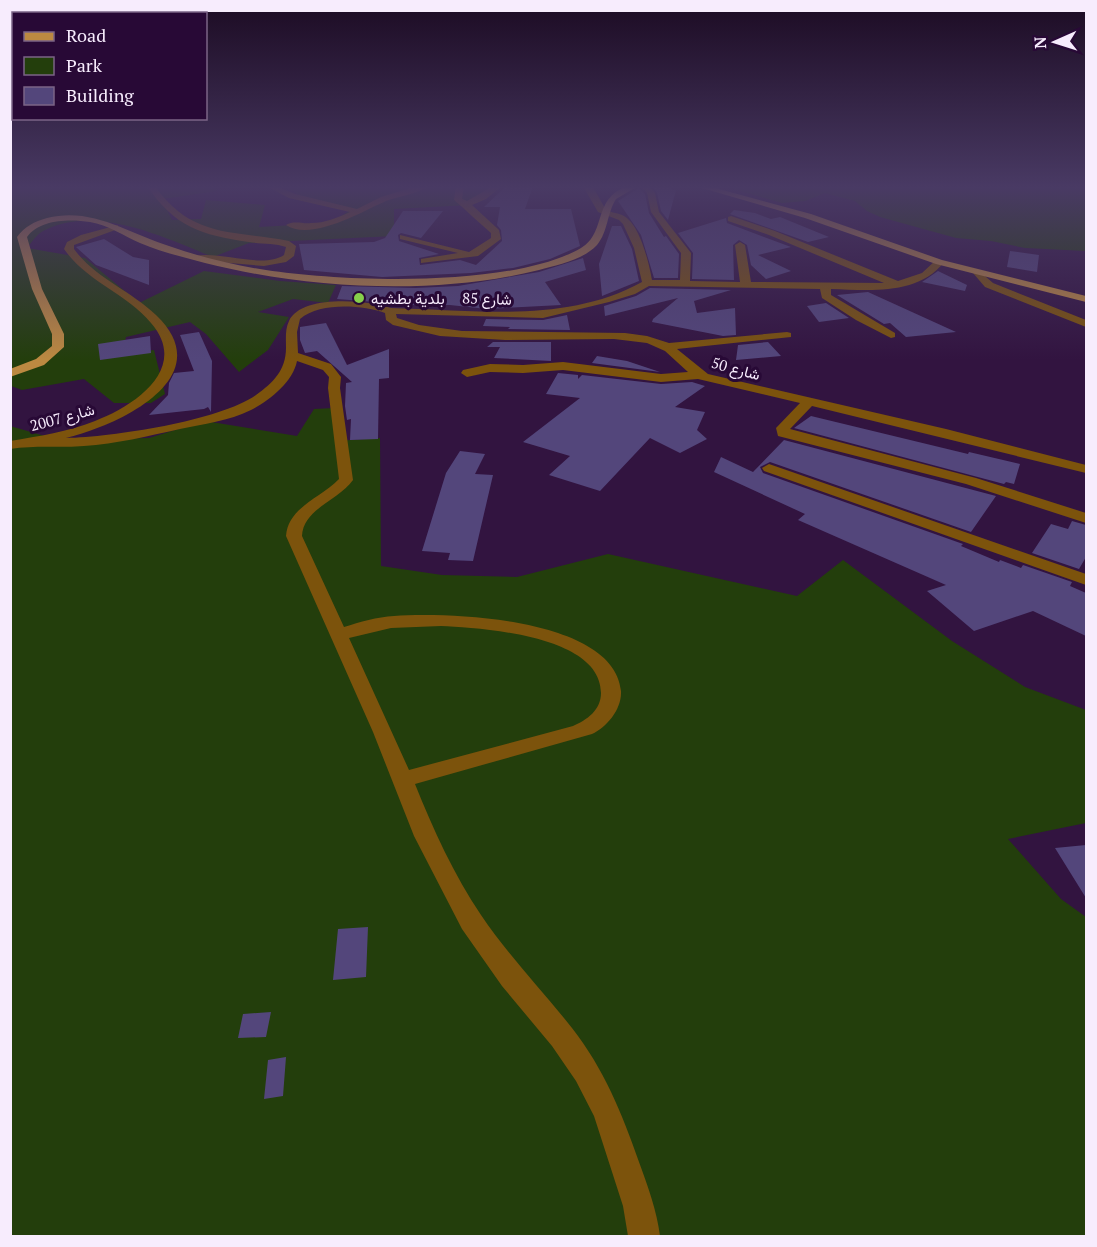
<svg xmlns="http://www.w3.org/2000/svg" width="1097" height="1247" viewBox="0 0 1097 1247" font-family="'PT Serif',Vazirmatn,serif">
<rect width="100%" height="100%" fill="#321440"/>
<path fill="#233e0c" d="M 10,186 L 213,186 L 217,191 L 162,199 L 172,220 L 201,219 L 206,200 L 265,205 L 259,227 L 330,223 L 349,211 L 305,199 L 285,186 L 493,186 L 470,205 L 394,209 L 394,236 L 249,243 L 213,257 C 163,237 96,204 43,231 C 37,234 31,243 27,248 L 85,258 L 139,303 L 204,271 L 280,281 L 336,285 L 328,303 L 293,299 L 258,312 L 289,317 L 268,350 L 239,372 L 206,334 L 190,322 L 126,337 L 122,354 L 154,350 L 165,394 L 151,403 L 114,403 L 84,379 L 22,390 L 11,386 Z
M 723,186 L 1086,186 L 1086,251 L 1025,248 L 991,241 L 956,238 L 880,217 L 867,211 L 855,201 L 825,193 L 805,201 L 782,203 Z
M 335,408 L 336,441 L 380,438 L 381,566 L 442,575 L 517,577 L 608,554 L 797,596 L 843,560 L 952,641 L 1025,687 L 1086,710 L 1086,823 L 1008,839 L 1061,899 L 1086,917 L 1086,1236 L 11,1236 L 10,426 L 59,440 L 149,438 L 205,421 L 297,436 L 314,409 Z"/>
<path fill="#53467b" d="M 506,186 L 533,186 L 525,209 L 571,209 L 580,246 L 550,259 L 513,268 L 471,273 L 382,277 L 304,270 L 299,244 L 374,242 L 385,238 L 403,211 L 443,211 L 421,238 L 401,233 L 398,235 L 399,241 L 439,254 L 419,258 L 420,265 L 460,260 L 476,265 L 502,241 L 501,230 L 497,225 L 500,207 L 484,207 Z
M 652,186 L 671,186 L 672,190 L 676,190 L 668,220 L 661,211 L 657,193 Z
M 639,188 L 645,194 L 649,213 L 664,237 L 666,236 L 679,254 L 678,278 L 654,278 L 641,235 L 618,201 Z
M 734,210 L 755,213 L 771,219 L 780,217 L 829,237 L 808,242 L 730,214 Z
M 726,218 L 727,223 L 791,247 L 758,255 L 791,271 L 766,279 L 751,265 L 747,245 L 739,240 L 733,245 L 734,280 L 692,279 L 693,253 L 678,233 Z
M 612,226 L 621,226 L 632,249 L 639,281 L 602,296 L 599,264 Z
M 104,239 L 133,257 L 149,260 L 149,285 L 96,265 L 76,247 Z
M 1010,251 L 1039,255 L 1037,272 L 1007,267 Z
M 583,258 L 586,270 L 545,282 L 561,305 L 487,309 L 450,305 L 389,305 L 389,303 L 337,299 L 342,286 L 415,288 L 458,286 L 539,272 Z
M 938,271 L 967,285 L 965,291 L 922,282 Z
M 650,288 L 731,290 L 694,301 L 697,313 L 735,308 L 736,335 L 723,336 L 652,322 L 653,319 L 678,298 L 605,316 L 604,306 L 636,296 Z
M 868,292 L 956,332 L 906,337 L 890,323 L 884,324 L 837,295 Z
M 826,303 L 849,318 L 819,322 L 807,306 Z
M 567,315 L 570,330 L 508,329 L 510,327 L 483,326 L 486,319 L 543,320 Z
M 326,323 L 347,365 L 389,349 L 389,378 L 379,379 L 378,439 L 350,440 L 351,419 L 347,420 L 345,406 L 346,383 L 352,382 L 317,351 L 305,353 L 300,340 L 300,327 Z
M 199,332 L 212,361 L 211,412 L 208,407 L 204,409 L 149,415 L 168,395 L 169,383 L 174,373 L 194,371 L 180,335 Z
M 150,336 L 151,353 L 100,360 L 98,344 Z
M 493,342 L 551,342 L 551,361 L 494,358 L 500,347 L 487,347 Z
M 768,342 L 781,356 L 736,360 L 738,345 Z
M 597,356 L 627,361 L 660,372 L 592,363 Z
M 558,373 L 578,375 L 578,379 L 582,375 L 661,384 L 692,382 L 705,386 L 675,407 L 705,412 L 697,430 L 707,439 L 680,453 L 650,438 L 600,491 L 549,475 L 570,456 L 523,442 L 580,398 L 546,394 Z
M 811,416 L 968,454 L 969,452 L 1020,464 L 1014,484 L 1006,482 L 1004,484 L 794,428 Z
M 784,440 L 996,496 L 971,532 L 770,462 L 760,467 L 763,473 L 963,544 L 961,546 L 999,562 L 1000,560 L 1021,568 L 1023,565 L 1072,582 L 1070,586 L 1086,593 L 1086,636 L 1033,611 L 974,631 L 927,591 L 946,585 L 798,520 L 805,514 L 714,472 L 721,457 L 753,472 Z
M 460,451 L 485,454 L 475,474 L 493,475 L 473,561 L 448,560 L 450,553 L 422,551 L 446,473 Z
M 1072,521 L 1086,525 L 1086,557 L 1079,569 L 1032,553 L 1051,524 L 1068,529 Z
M 1086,845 L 1086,898 L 1055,848 Z
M 368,927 L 366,977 L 333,980 L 338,929 Z
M 271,1012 L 266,1037 L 238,1038 L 243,1014 Z
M 286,1057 L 283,1096 L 264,1099 L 268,1060 Z"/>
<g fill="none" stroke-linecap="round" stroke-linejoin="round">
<path fill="#7c530c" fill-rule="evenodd" d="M 147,186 L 155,186 C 192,239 234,230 289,241 L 296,246 L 294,256 L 286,262 L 264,266 L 195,260 L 195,256 C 221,251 263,269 284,255 L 286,247 C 275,243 261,244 249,242 C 201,235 175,227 147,186 Z
M 266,186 L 276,186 L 295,194 L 357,209 L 381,197 L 417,186 L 429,186 C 417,194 399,196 386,201 C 363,211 311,242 286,225 C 294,220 302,224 311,223 C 325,223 337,218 350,212 L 289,198 Z
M 456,186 L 464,186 L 462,199 L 467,201 L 493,186 L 502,186 L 486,199 L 472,205 L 499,230 L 501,239 L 478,256 L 421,263 L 421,259 L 458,253 L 400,239 L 400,235 L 469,252 L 491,238 L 491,233 C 478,222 466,210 454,200 Z
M 583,186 L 593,187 L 606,210 C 612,213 619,213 624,216 C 640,225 649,263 652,280 L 680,280 L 681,253 L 651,212 L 647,193 L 641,186 L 649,186 L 655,193 L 659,212 L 691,253 L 690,281 L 740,282 L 735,245 L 740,242 L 745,245 L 751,282 L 884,283 L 769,235 L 728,221 L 728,217 L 731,216 L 775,231 L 898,281 L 922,273 L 936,260 L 944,262 C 918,296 868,290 831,289 L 831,295 L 895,333 L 895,337 L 891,338 L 856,320 L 822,298 L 820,289 L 649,286 L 635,294 L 609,302 L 543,318 L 396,314 L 397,318 L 419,325 L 462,331 L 625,333 L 647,336 L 669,343 L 787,332 L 791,333 L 791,337 L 677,349 L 708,374 L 946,429 L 1086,465 L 1086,473 L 812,406 L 790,429 L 976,478 L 1086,513 L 1086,523 L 966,484 L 778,436 L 776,428 L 800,403 L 698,379 L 661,382 L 563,370 L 523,373 L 490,372 L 467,377 L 461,373 L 463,370 L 490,364 L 523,365 L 563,362 L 661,374 L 688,372 L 665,351 L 647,343 L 614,339 L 505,340 L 440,336 L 393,325 L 386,320 L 385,313 C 362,305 320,302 300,319 L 297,332 L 298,353 L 331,364 L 341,377 L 340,388 L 353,480 C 339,500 303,509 302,536 L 344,627 C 360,622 377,617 394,616 C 447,612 614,617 621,691 C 622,709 607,727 592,734 L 415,784 C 433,829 454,875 481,915 C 508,955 542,990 572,1028 C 604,1069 622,1113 639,1162 C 648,1187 657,1211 660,1236 L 628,1236 L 623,1206 L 594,1116 L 576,1081 L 552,1046 L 502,986 L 462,929 L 414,836 L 373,732 L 286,536 C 288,507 321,498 339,479 L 328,388 L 329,377 L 323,370 L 297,361 C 293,382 269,401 251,410 C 229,421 203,424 180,429 C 148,436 116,444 84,446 C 59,448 35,445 10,449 L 10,441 C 39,436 68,432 95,421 C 135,406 190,368 151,323 C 126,293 87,282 64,249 L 67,242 L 81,235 L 118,225 L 118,229 L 74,245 L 74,249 C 95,278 130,290 156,315 C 222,378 117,426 66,438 C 112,437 219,421 256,395 C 273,383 286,370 286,348 C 286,339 285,329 289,321 C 301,294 368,300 391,308 C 474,310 566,324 642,282 L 634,248 L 623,224 L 619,220 L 598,212 ZM 441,626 C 481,628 601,635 601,693 C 601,710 587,720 573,726 L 409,770 L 349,638 L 391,628 Z
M 978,270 L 993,283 L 1086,320 L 1086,327 L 985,287 L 973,273 Z
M 769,464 L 1086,574 L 1086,585 L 764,471 L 762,468 Z"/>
<path fill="#bc8941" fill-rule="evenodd" d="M 627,186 L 638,186 L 616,199 C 607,213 608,232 597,245 C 583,260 557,265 539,270 C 435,296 309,289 205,263 C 183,257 161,252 140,243 C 124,236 108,225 90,222 C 70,219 40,219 27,237 L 42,289 L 64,334 L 64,347 L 44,365 L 10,377 L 10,369 L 36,359 L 52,346 L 52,334 L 32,289 L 17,237 C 25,226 34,222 47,218 C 93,207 127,233 169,246 C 200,257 233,265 266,270 C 345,282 511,288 581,248 C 607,233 592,199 627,186 Z
M 695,186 L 708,186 L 811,214 L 942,260 L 1086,296 L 1086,302 L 936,264 L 805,218 Z"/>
</g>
<linearGradient id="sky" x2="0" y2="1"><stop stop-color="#1c0b23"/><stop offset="0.52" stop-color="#493a64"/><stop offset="1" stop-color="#493a64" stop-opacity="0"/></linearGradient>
<rect width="1097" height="360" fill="url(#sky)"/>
<circle fill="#86cf4b" stroke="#280936" stroke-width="2" cx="359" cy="298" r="6"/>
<g text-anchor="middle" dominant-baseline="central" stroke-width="6" stroke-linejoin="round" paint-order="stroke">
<g font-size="15" fill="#f7ecfd" stroke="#280936" text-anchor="start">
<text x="371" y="298">بلدية بطشيه</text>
</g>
<g font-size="15" fill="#f7ecfd" stroke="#280936">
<text transform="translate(487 298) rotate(2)">شارع 85</text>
<text transform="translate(736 368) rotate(15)">شارع 50</text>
<text transform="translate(62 417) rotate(-15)">شارع 2007</text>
</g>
</g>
<rect width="1097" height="1247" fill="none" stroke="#f7ecfd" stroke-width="24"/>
<rect x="12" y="12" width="195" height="108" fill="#280936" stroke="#7b6486" stroke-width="1.5"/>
<rect x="24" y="32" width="30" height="9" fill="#bc8941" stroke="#7b6486" stroke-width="1.5"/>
<text x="66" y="42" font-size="18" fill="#f7ecfd">Road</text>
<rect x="24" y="57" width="30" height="18" fill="#233e0c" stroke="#7b6486" stroke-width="1.5"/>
<text x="66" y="72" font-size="18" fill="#f7ecfd">Park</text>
<rect x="24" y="87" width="30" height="18" fill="#53467b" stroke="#7b6486" stroke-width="1.5"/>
<text x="66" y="102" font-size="18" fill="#f7ecfd">Building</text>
<g transform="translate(1055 42) rotate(267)" stroke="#280936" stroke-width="4.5" paint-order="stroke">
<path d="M0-4.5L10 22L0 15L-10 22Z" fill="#f7ecfd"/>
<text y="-9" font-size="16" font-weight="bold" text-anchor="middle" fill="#f7ecfd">N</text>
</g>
</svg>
